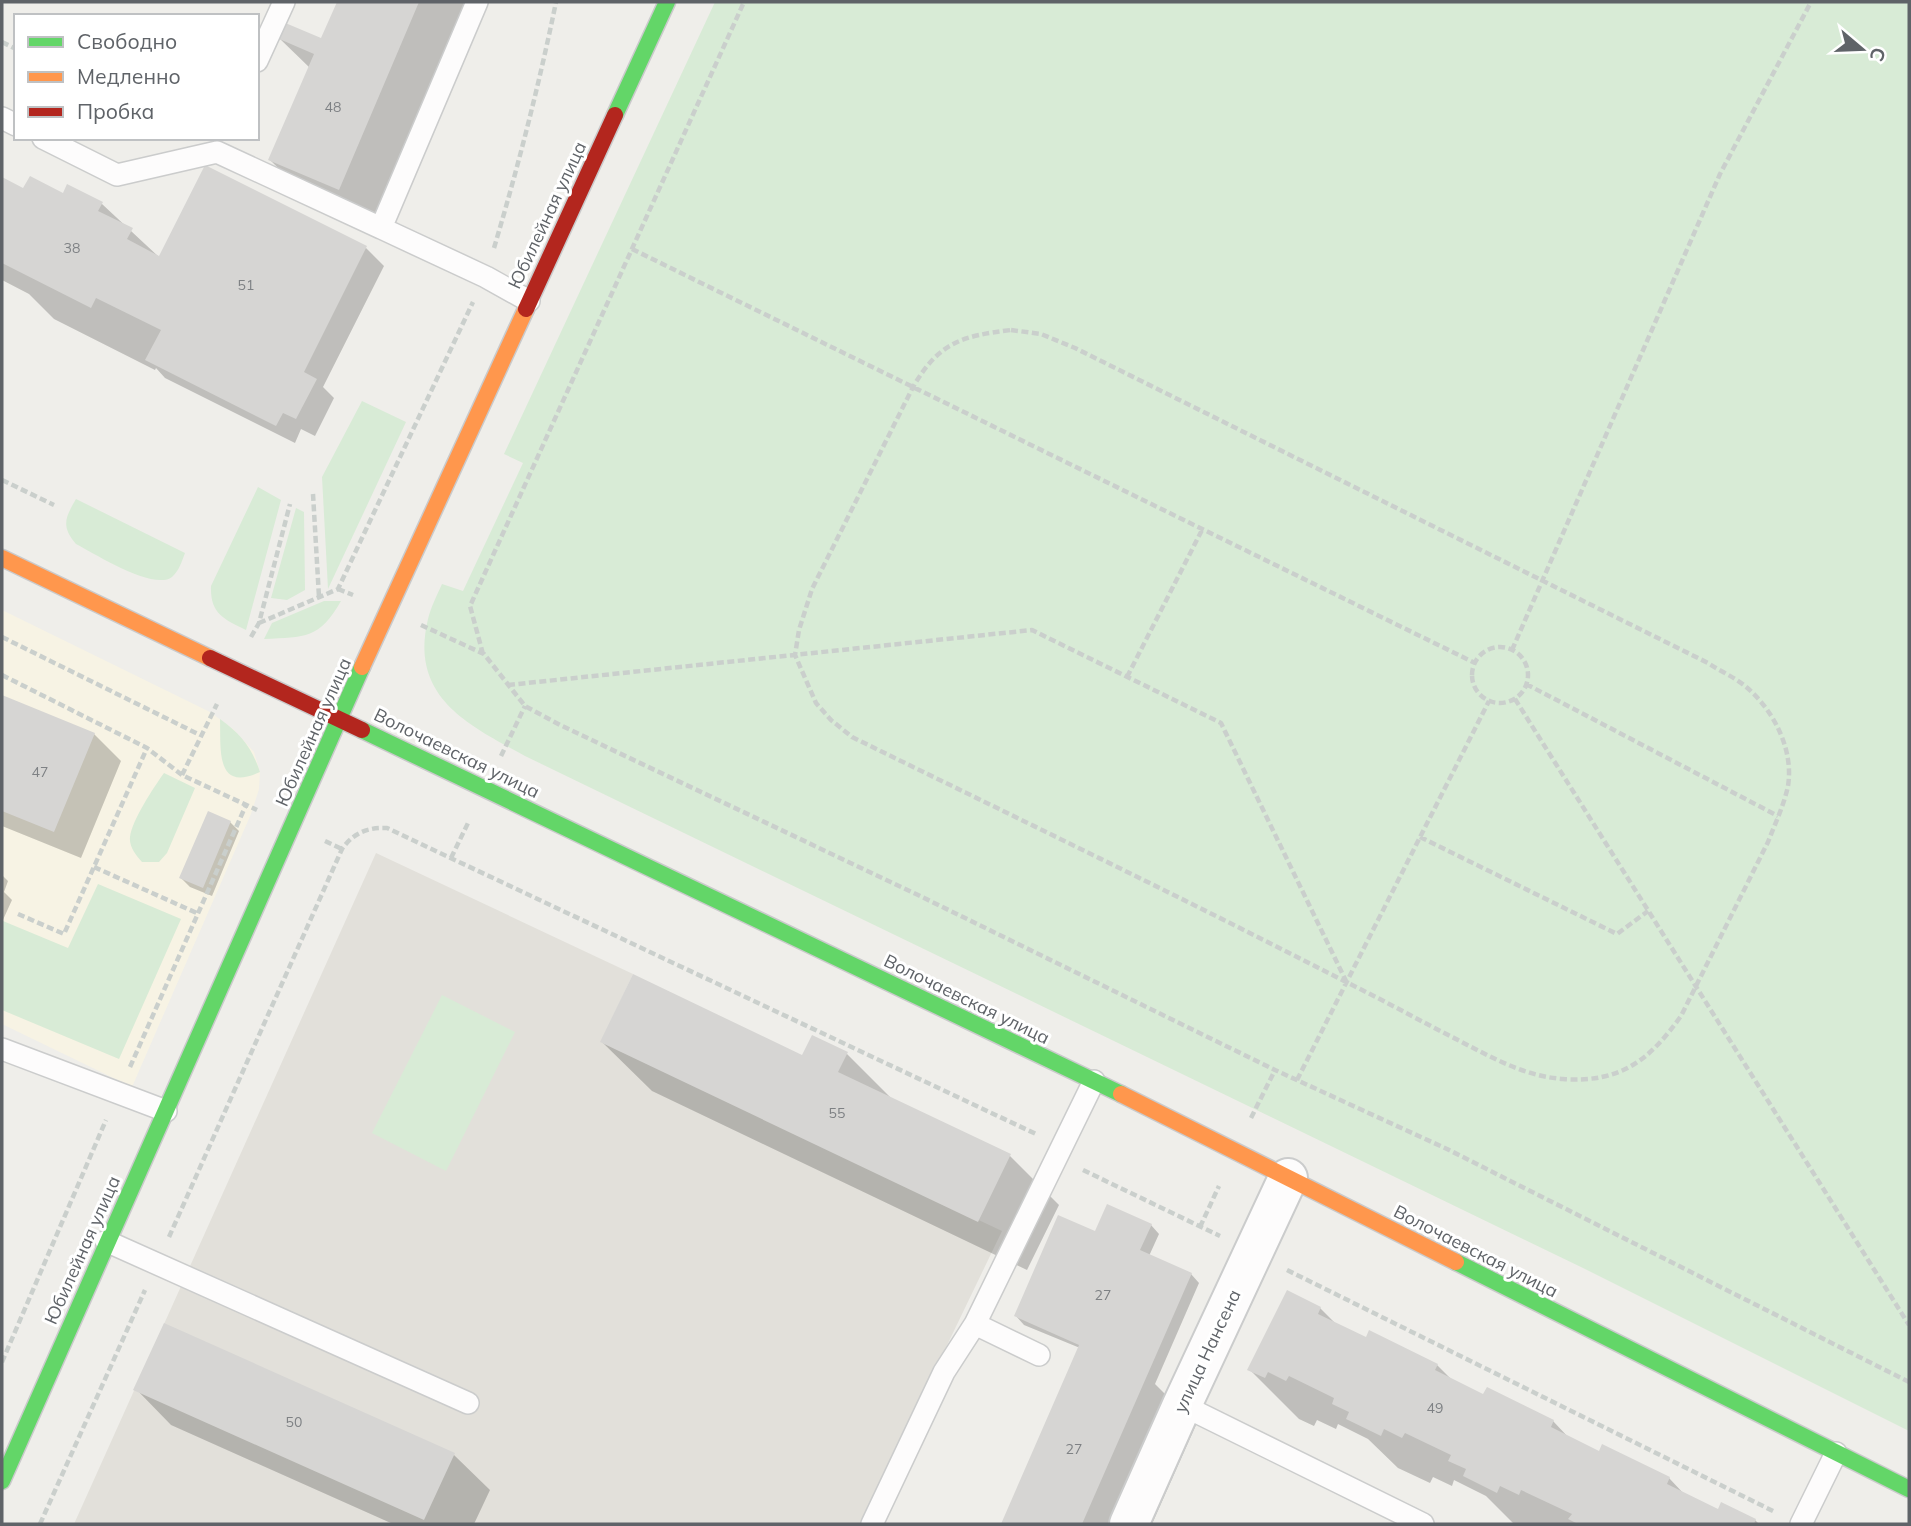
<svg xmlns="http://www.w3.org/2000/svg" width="1911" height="1526" viewBox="0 0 1911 1526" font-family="Mulish,sans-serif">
<rect width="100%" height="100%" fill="#efeeea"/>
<path fill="#f7f3e4" d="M 2,610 L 210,712 L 233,729 L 254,752 L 260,772 L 259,789 L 251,814 L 132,1087 L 2,1024 Z"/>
<path fill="#e2e0da" d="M 376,853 L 633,974 L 601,1042 L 1002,1231 L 861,1524 L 74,1524 Z"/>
<path fill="#d8ebd6" d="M 715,2 L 1909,2 L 1909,1431 L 1583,1268 L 525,756 C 468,725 409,697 428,619 C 431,607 437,595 442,584 L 463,591 L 523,463 L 504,454 Z
M 362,401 L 406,422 L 328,589 L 322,477 Z
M 258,487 L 281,500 L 246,630 C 224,619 210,614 211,586 Z
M 76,499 L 185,553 C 182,561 179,571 172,577 C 154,591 95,554 76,544 C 61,526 65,518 76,499 Z
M 296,508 L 304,512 L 305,590 L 287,600 L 271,598 Z
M 324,601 L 341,601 C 319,639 306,637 264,639 L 272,623 Z
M 220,719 C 241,734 252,748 260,772 C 215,793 221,749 220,719 Z
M 164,773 L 195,788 L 167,853 L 159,862 L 142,862 C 136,855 129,847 130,837 C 132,820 154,787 164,773 Z
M 98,884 L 181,919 L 119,1059 L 2,1010 L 3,921 L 68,948 Z
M 442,995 L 515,1032 L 446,1171 L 372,1133 Z"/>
<path fill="#0003" d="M 339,2 L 489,2 L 388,238 L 320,209 L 270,160 L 310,68 L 279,38 L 322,41 Z
M 2,179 L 24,190 L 102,204 L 160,258 L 366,248 L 384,266 L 323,387 L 334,398 L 315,436 L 301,429 L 295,443 L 165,378 L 156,368 L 155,370 L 54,319 L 29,294 L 2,280 Z
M 2,697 L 94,734 L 121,761 L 81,858 L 2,826 Z
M 230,822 L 239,831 L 212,896 L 190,887 L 181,878 Z
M 2,875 L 8,881 L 4,892 L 12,900 L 2,922 Z
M 602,1042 L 803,1057 L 847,1054 L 893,1100 L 1010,1156 L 1059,1205 L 1027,1270 L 652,1091 Z
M 1151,1225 L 1159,1234 L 1149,1256 L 1191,1274 L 1199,1283 L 1155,1384 L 1196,1425 L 1152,1524 L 1003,1524 L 1080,1348 L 1024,1325 L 1016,1316 L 1096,1233 Z
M 1320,1308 L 1336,1324 L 1367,1339 L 1437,1365 L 1454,1382 L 1484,1397 L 1553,1421 L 1569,1438 L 1600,1453 L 1669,1478 L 1685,1495 L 1718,1511 L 1755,1520 L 1759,1524 L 1514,1524 L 1486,1496 L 1454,1480 L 1452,1486 L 1433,1477 L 1430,1483 L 1398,1468 L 1368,1439 L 1338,1424 L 1336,1429 L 1317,1420 L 1314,1426 L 1299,1419 L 1250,1370 Z
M 165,1325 L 454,1455 L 490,1490 L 474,1524 L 393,1524 L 171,1425 L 136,1389 Z"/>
<path fill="#d6d5d3" d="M 337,2 L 419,2 L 339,190 L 268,160 L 314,54 L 277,38 L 283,22 L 321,38 Z
M 205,165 L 367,246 L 304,372 L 317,379 L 296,419 L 283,413 L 276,426 L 145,360 L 161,330 L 96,298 L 91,308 L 2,263 L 2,177 L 23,188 L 30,176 L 63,193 L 67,184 L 103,202 L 98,211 L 133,228 L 127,239 L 159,256 Z
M 2,695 L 95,733 L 54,832 L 2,811 Z
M 208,811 L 231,821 L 203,888 L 179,878 Z
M 633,974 L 802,1055 L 812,1035 L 848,1052 L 838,1072 L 1011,1154 L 978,1222 L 600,1042 Z
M 1107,1204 L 1152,1224 L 1140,1250 L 1192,1273 L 1082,1524 L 1001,1524 L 1079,1345 L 1014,1316 L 1058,1215 L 1095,1231 Z
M 1287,1290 L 1321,1307 L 1318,1314 L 1366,1337 L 1369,1330 L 1438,1364 L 1435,1370 L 1483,1394 L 1487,1387 L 1554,1420 L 1551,1427 L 1599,1451 L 1602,1444 L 1670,1477 L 1667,1484 L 1718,1509 L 1721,1502 L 1756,1519 L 1754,1524 L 1578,1524 L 1568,1519 L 1572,1514 L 1521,1490 L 1519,1495 L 1500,1486 L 1497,1493 L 1463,1476 L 1466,1469 L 1448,1461 L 1451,1455 L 1405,1433 L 1402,1438 L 1384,1429 L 1381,1436 L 1346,1419 L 1349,1412 L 1332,1404 L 1334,1398 L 1289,1376 L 1286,1381 L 1268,1372 L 1265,1378 L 1247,1370 Z
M 164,1323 L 455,1453 L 424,1520 L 133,1390 Z"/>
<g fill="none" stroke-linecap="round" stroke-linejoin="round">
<defs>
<path id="lane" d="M 477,2 L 381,228 L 486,277 L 529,301
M 257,61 L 284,2
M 2,118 L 16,125
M 43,138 L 117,175 L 217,152 L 381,228
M 2,1049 L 166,1111
M 106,1241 L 468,1403
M 975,1324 L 1039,1355
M 1182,1405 L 1423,1524
M 872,1524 L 944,1372 L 975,1324 L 1094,1081
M 1801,1524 L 1836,1453"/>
<path id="street" d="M 1129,1524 L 1182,1405 L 1288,1178"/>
<path id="fast" d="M 615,115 L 667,2
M 362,730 L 1121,1094
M 1456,1262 L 1909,1489
M 2,1481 L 362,667"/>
<path id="slow" d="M 2,558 L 210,658
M 362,667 L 526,309
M 1121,1094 L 1456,1262"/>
<path id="jam" d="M 526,309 L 615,115
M 210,658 L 362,730"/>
</defs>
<use href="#lane" stroke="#cbcccc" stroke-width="24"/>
<use href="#street" stroke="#cbcccc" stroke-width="42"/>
<use href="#fast" stroke="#cacacb" stroke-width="19"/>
<use href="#slow" stroke="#cacacb" stroke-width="19"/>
<use href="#jam" stroke="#cacacb" stroke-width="19"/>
<path stroke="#cacfcc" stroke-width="4.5" stroke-dasharray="7 3.5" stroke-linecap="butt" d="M 2,42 L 16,49
M 494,248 C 518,167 539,85 556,2
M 632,249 L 1475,663
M 1011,330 L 1041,334 L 1075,348 L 1708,663 C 1720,671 1734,677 1745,686 C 1773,709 1794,749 1788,786 C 1784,805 1775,824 1768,842 L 1681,1016 C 1649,1061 1620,1083 1563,1079 C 1521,1076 1486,1054 1450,1036 C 1415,1018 1381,999 1346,982 C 1183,898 1017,818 852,737 L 831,720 L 816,703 L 795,655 L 799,630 L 812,589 L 913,387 C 939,342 962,336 1011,330 Z
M 2,480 L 54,505
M 313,494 L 319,597
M 338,589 L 353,595
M 259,623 L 338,589 L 473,302
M 421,625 L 484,654 L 525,706 L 560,725 L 916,894 L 1275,1070 L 1447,1149 L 1909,1382
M 2,637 L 200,735
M 251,637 L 259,623 L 290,504
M1472 675a28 28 0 1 1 56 0a28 28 0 1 1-56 0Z
M 1512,650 L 1720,174 L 1811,2
M 483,654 L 470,606 L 744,2
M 2,675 L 147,748 L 182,775 L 257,810
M 1127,677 L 1203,528
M 1526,684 L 1778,816
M 508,685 L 1032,630 L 1221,723 L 1346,981
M 1515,699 L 1909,1325
M 501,756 L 525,706
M 182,775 L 217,704
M 1420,837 L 1617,934 L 1648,911
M 325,841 L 342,849
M 451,858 L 468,823
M 94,867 L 199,914
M 18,914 L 64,934 L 147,748
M 130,1067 L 246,805
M 1297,1080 L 1489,701
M 1251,1118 L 1275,1070
M 1083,1170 L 1220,1236
M 1200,1227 L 1219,1186
M 169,1237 L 342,849 C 353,833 368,827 387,828 L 1036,1134
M 1287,1270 L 1775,1512
M 2,1362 L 106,1120
M 40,1524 L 145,1290"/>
<use href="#lane" stroke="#fdfcfc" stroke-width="21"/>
<use href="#street" stroke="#fdfcfc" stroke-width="38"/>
<use href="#fast" stroke="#63d668" stroke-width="16"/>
<use href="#slow" stroke="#ff974d" stroke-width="16"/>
<use href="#jam" stroke="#b3261e" stroke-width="16"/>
</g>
<g text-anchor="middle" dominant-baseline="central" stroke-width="6" stroke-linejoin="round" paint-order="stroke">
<g font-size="14" fill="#7e8184">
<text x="333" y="107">48</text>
<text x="72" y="248">38</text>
<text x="246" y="285">51</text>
<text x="40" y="772">47</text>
<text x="837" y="1113">55</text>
<text x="1103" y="1295">27</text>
<text x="1435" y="1408">49</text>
<text x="294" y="1422">50</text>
<text x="1074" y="1449">27</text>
</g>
<g font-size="18" fill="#5f6368" stroke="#fff">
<text transform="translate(547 215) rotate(-65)">Юбилейная улица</text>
<text transform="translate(313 732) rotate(-66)">Юбилейная улица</text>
<text transform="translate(457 753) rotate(26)">Волочаевская улица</text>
<text transform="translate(967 999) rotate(26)">Волочаевская улица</text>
<text transform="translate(82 1250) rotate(-66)">Юбилейная улица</text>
<text transform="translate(1476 1251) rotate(27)">Волочаевская улица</text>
<text transform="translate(1207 1351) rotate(-65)">улица Нансена</text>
</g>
</g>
<rect width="1911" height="1526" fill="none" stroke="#5f6368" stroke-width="7"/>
<rect x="14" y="14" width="245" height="126" fill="#ffffff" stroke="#bfc1c3" stroke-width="2"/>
<rect x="28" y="37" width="35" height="10" fill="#63d668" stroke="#bfc1c3" stroke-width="2"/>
<text x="77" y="49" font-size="21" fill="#5f6368">Свободно</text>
<rect x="28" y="72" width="35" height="10" fill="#ff974d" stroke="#bfc1c3" stroke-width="2"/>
<text x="77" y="84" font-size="21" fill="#5f6368">Медленно</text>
<rect x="28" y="107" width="35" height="10" fill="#b3261e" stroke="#bfc1c3" stroke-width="2"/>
<text x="77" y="119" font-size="21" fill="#5f6368">Пробка</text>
<g transform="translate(1862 49) rotate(109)" stroke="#ffffff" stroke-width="5" paint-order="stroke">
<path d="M0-5L12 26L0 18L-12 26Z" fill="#5f6368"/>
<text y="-10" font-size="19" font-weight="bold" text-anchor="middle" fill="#5f6368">С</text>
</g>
</svg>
